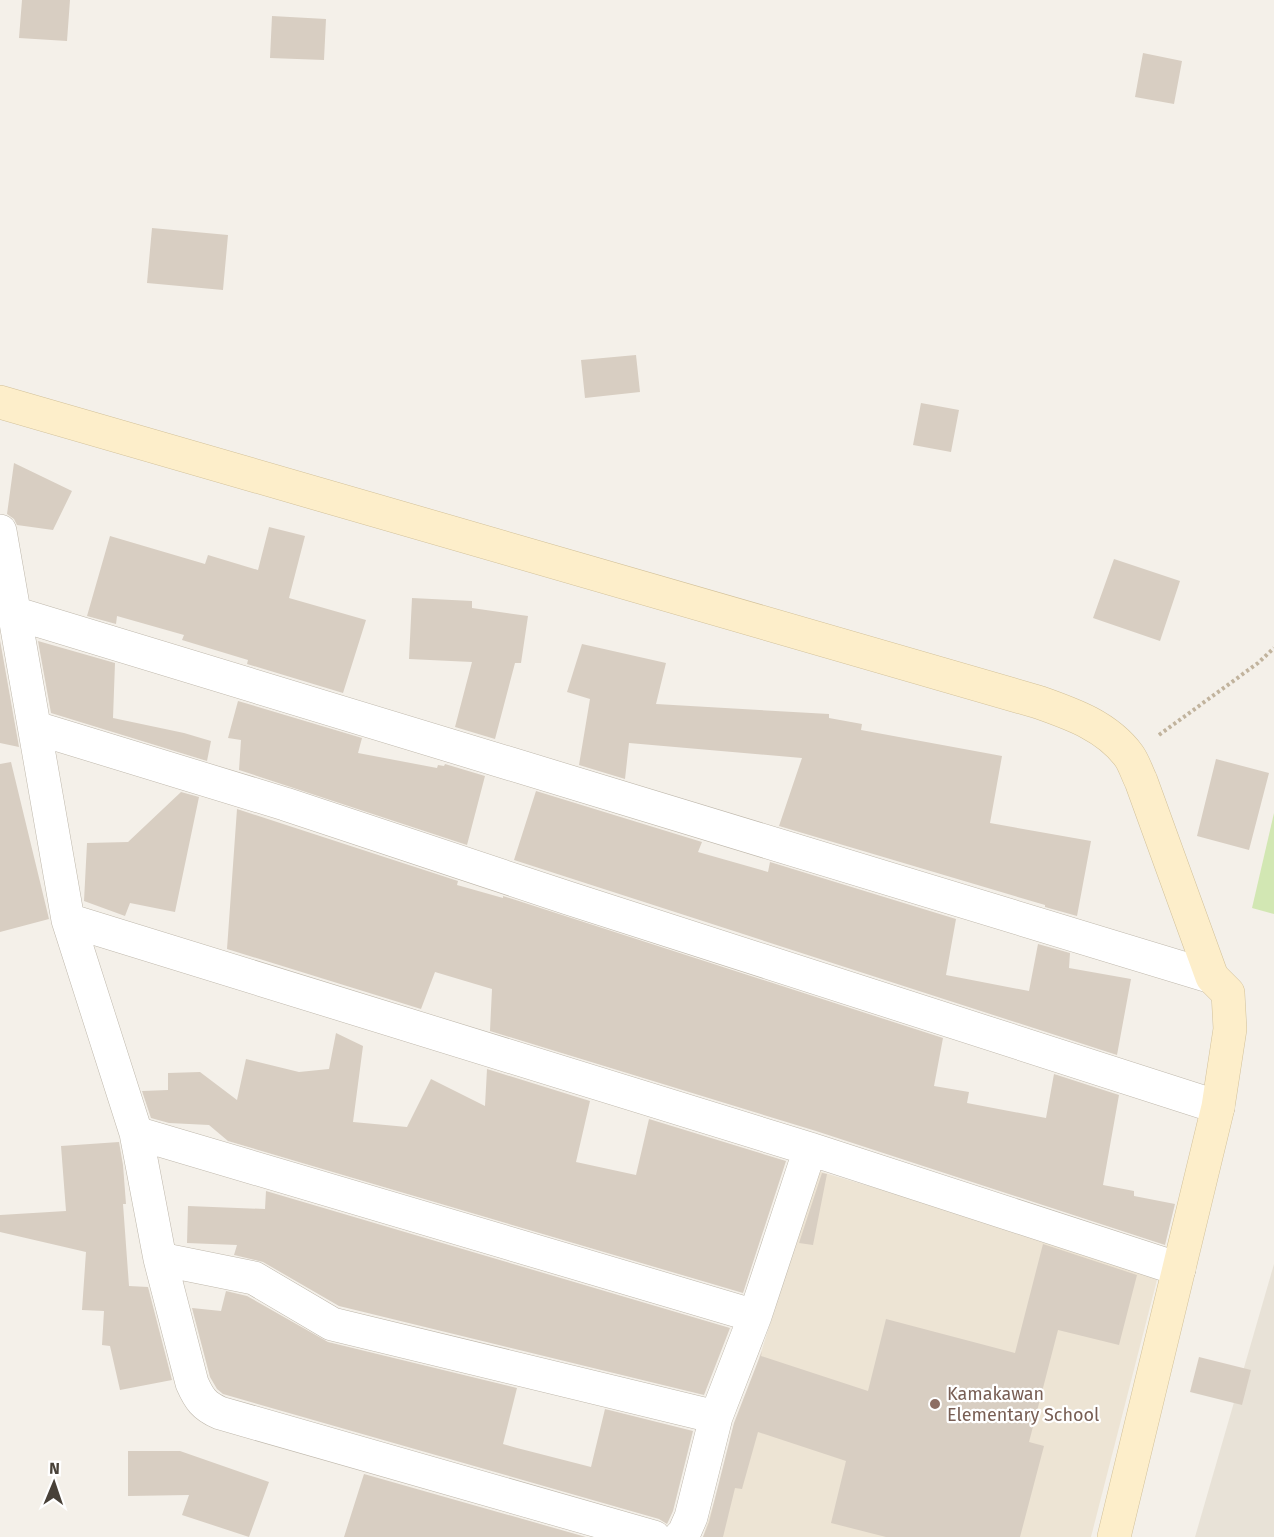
<svg xmlns="http://www.w3.org/2000/svg" width="1274" height="1537" viewBox="0 0 1274 1537" font-family="'Fira Sans',sans-serif">
<rect width="100%" height="100%" fill="#f4f0e9"/>
<path fill="#e8e2d7" d="M 1274,1264 L 1274,1537 L 1195,1537 Z"/>
<path fill="#ede4d4" d="M 818,1171 L 1159,1272 L 1091,1537 L 703,1537 Z"/>
<path fill="#d2e7b3" d="M 1274,813 L 1274,914 L 1252,908 Z"/>
<path fill="#d8cec2" d="M 22,0 L 70,0 L 67,41 L 19,38 Z
M 272,16 L 326,19 L 324,60 L 270,58 Z
M 1143,53 L 1182,61 L 1174,104 L 1135,97 Z
M 152,228 L 228,235 L 223,290 L 147,283 Z
M 636,355 L 640,392 L 585,398 L 581,360 Z
M 921,403 L 959,410 L 951,452 L 913,445 Z
M 14,463 L 72,491 L 53,530 L 17,525 L 14,519 L 7,514 Z
M 269,527 L 305,536 L 289,598 L 366,620 L 343,693 L 247,664 L 248,660 L 182,640 L 184,635 L 117,616 L 116,624 L 87,616 L 110,536 L 205,564 L 208,555 L 258,570 Z
M 1114,559 L 1180,581 L 1160,641 L 1093,618 Z
M 412,598 L 472,601 L 472,608 L 528,616 L 521,663 L 515,663 L 495,739 L 455,727 L 472,662 L 409,659 Z
M 0,640 L 19,747 L 0,743 Z
M 38,641 L 115,663 L 113,718 L 184,733 L 211,741 L 207,761 L 51,713 Z
M 582,644 L 666,663 L 656,704 L 829,714 L 829,718 L 862,724 L 861,730 L 1002,756 L 990,823 L 1091,841 L 1077,916 L 1045,907 L 1045,905 L 779,826 L 802,758 L 629,743 L 625,779 L 579,765 L 590,699 L 567,692 Z
M 238,701 L 362,738 L 358,753 L 437,768 L 438,765 L 444,766 L 445,764 L 485,776 L 467,845 L 239,770 L 241,740 L 228,738 Z
M 1216,759 L 1269,773 L 1249,850 L 1197,836 Z
M 11,762 L 49,919 L 0,932 L 0,764 Z
M 536,791 L 702,842 L 698,852 L 768,872 L 770,862 L 956,919 L 946,975 L 1029,991 L 1038,944 L 1070,953 L 1069,968 L 1131,979 L 1117,1055 L 514,860 Z
M 181,792 L 199,797 L 175,912 L 130,903 L 125,916 L 84,901 L 87,843 L 128,842 Z
M 237,809 L 458,881 L 457,885 L 503,898 L 503,896 L 943,1038 L 934,1086 L 969,1092 L 967,1103 L 1046,1118 L 1054,1074 L 1119,1095 L 1103,1185 L 1134,1191 L 1134,1196 L 1175,1204 L 1165,1245 L 816,1131 L 490,1031 L 492,989 L 435,972 L 421,1009 L 227,949 Z
M 336,1033 L 363,1046 L 353,1122 L 407,1127 L 431,1079 L 485,1106 L 487,1069 L 590,1101 L 576,1162 L 636,1175 L 649,1119 L 786,1161 L 743,1293 L 228,1141 L 209,1125 L 169,1123 L 151,1118 L 142,1091 L 168,1090 L 168,1073 L 200,1072 L 237,1100 L 246,1059 L 299,1072 L 329,1069 Z
M 119,1142 L 123,1165 L 126,1204 L 123,1204 L 129,1286 L 148,1287 L 172,1380 L 120,1390 L 110,1346 L 102,1345 L 104,1311 L 82,1310 L 86,1252 L 0,1232 L 0,1215 L 66,1211 L 61,1146 Z
M 822,1173 L 827,1174 L 813,1245 L 799,1243 Z
M 266,1191 L 730,1328 L 704,1395 L 339,1306 L 263,1262 L 234,1255 L 237,1245 L 187,1243 L 188,1206 L 265,1209 Z
M 1043,1244 L 1137,1275 L 1119,1345 L 1058,1330 L 1029,1442 L 1044,1446 L 1020,1537 L 886,1537 L 831,1523 L 846,1461 L 758,1432 L 742,1489 L 735,1488 L 723,1537 L 703,1537 L 709,1522 L 734,1423 L 762,1351 L 761,1356 L 868,1391 L 886,1319 L 1015,1353 Z
M 226,1291 L 247,1296 L 328,1342 L 517,1388 L 503,1444 L 517,1448 L 591,1467 L 605,1409 L 693,1431 L 673,1511 L 668,1522 L 667,1524 L 659,1519 L 223,1394 L 217,1389 L 210,1377 L 192,1308 L 221,1311 Z
M 1199,1357 L 1251,1370 L 1242,1405 L 1190,1392 Z
M 128,1451 L 180,1451 L 269,1482 L 249,1537 L 182,1515 L 189,1495 L 128,1496 Z
M 364,1474 L 586,1537 L 344,1537 Z"/>
<g fill="none" stroke-linecap="round" stroke-linejoin="round">
<defs>
<path id="street" d="M 0,531 L 68,920 L 136,1133 L 160,1259 L 192,1383 C 199,1399 204,1406 220,1413 L 654,1537
M 14,613 L 1212,977
M 36,728 L 285,804 L 568,898 L 1218,1107
M 68,920 L 810,1149 L 1179,1269
M 136,1133 L 755,1316
M 160,1259 L 254,1278 L 332,1324 L 716,1417
M 680,1537 L 684,1533 L 691,1517 L 716,1417 L 755,1316 L 810,1149"/>
<path id="secondary" d="M 0,402 L 1038,702 C 1072,714 1107,726 1129,756 C 1134,763 1137,773 1141,781 L 1212,977 L 1228,993 L 1230,1029 L 1218,1107 L 1114,1537"/>
</defs>
<use href="#street" stroke="#bfb8ac" stroke-width="34"/>
<use href="#secondary" stroke="#d2c19a" stroke-width="34"/>
<path stroke="#c1b39d" stroke-width="4" stroke-dasharray="3 3" stroke-linecap="butt" d="M 1159,735 L 1258,663 L 1274,648"/>
<use href="#street" stroke="#fff" stroke-width="33"/>
<use href="#secondary" stroke="#fdeeca" stroke-width="33"/>
</g>
<circle fill="#8d6e63" stroke="#fff" stroke-width="2" cx="935" cy="1404" r="6"/>
<g text-anchor="middle" dominant-baseline="central" stroke-width="4.5" stroke-linejoin="round" paint-order="stroke">
<g font-size="18" fill="#785e54" stroke="#fff" text-anchor="start">
<text x="947" y="1394">Kamakawan<tspan x="947" dy="21">Elementary School</tspan></text>
</g>
</g>
<g transform="translate(54 1483) rotate(2)" stroke="#ffffff" stroke-width="4.5" paint-order="stroke">
<path d="M0-4.5L10 22L0 15L-10 22Z" fill="#484138"/>
<text y="-9" font-size="16" font-weight="bold" text-anchor="middle" fill="#484138">N</text>
</g>
</svg>
